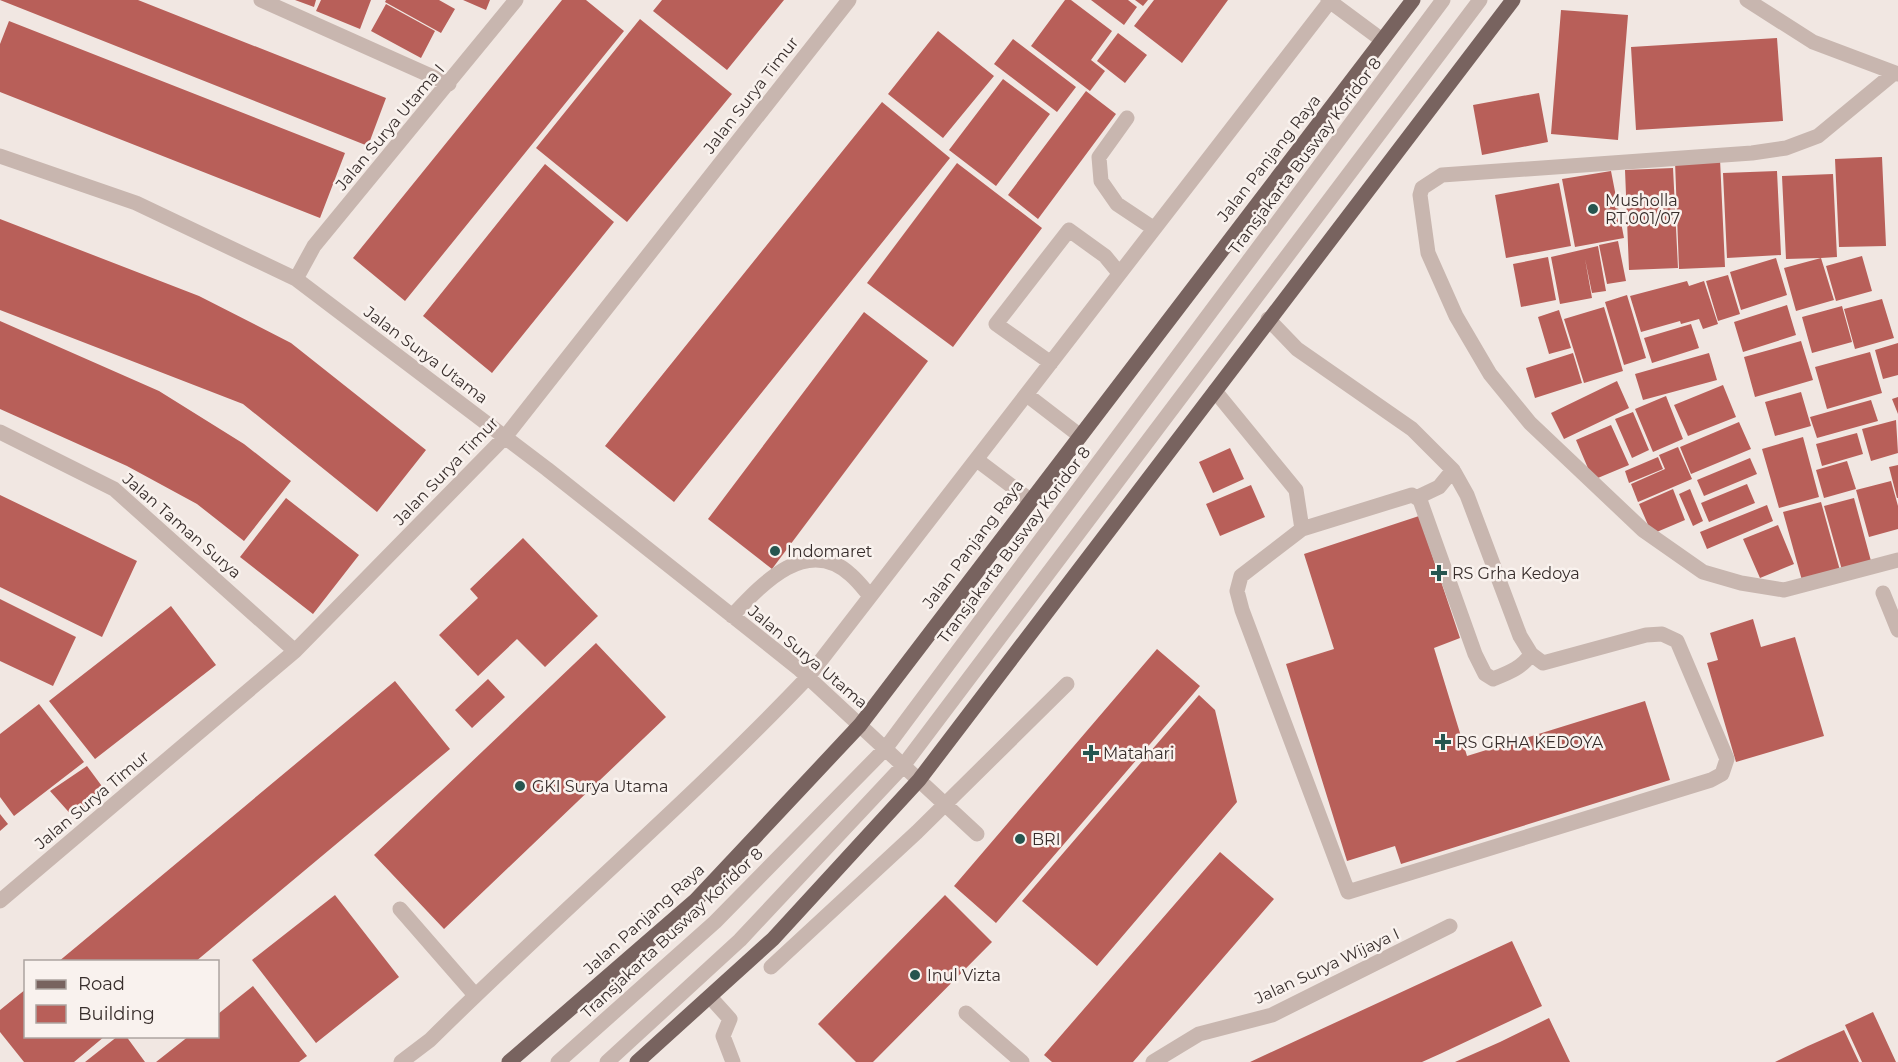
<svg xmlns="http://www.w3.org/2000/svg" width="1898" height="1062" viewBox="0 0 1898 1062" font-family="Montserrat,sans-serif">
<rect width="100%" height="100%" fill="#f1e7e2"/>
<path fill="#b85f59" d="M 0,0 L 138,0 L 386,98 L 368,146 Z
M 295,0 L 316,0 L 314,7 Z
M 321,0 L 371,0 L 360,29 L 316,11 Z
M 386,0 L 439,0 L 455,9 L 441,33 L 385,2 Z
M 463,0 L 490,0 L 486,10 Z
M 562,0 L 586,0 L 624,31 L 405,301 L 353,258 Z
M 662,0 L 784,0 L 727,70 L 653,11 Z
M 1065,0 L 1071,0 L 1112,31 L 1091,60 L 1105,71 L 1090,91 L 1031,46 Z
M 1091,0 L 1128,0 L 1137,7 L 1124,25 Z
M 1135,0 L 1148,0 L 1143,6 Z
M 1154,0 L 1228,0 L 1182,63 L 1134,26 Z
M 386,4 L 435,31 L 421,58 L 371,31 Z
M 1561,10 L 1628,15 L 1618,140 L 1551,134 Z
M 640,19 L 732,94 L 627,222 L 536,148 Z
M 9,21 L 345,153 L 320,218 L 0,92 L 0,44 Z
M 938,31 L 994,76 L 943,138 L 888,94 Z
M 1118,33 L 1147,55 L 1125,83 L 1097,61 Z
M 1777,38 L 1783,121 L 1636,130 L 1631,47 Z
M 1013,39 L 1076,87 L 1057,112 L 994,64 Z
M 1003,79 L 1050,114 L 996,186 L 949,150 Z
M 1086,91 L 1116,114 L 1038,219 L 1008,195 Z
M 1539,93 L 1548,142 L 1482,155 L 1473,105 Z
M 882,102 L 950,158 L 674,502 L 605,446 Z
M 1882,157 L 1886,246 L 1839,247 L 1835,159 Z
M 1720,159 L 1725,267 L 1679,269 L 1675,161 Z
M 957,163 L 1042,228 L 953,347 L 867,283 Z
M 545,164 L 614,222 L 492,373 L 423,316 Z
M 1673,168 L 1678,268 L 1629,270 L 1625,170 Z
M 1611,171 L 1624,238 L 1575,247 L 1562,179 Z
M 1777,171 L 1781,255 L 1727,258 L 1723,173 Z
M 1833,174 L 1837,257 L 1821,258 L 1834,300 L 1796,311 L 1784,268 L 1821,258 L 1786,259 L 1782,176 Z
M 1559,183 L 1571,246 L 1506,258 L 1495,195 Z
M 0,219 L 199,296 L 291,343 L 426,450 L 377,512 L 243,404 L 0,310 Z
M 1618,241 L 1626,281 L 1607,284 L 1599,245 Z
M 1598,246 L 1606,291 L 1592,293 L 1585,259 L 1592,298 L 1560,304 L 1551,257 Z
M 1862,256 L 1872,291 L 1836,301 L 1826,266 Z
M 1548,257 L 1556,300 L 1521,307 L 1513,264 Z
M 1776,258 L 1787,295 L 1741,310 L 1730,272 Z
M 1728,275 L 1740,314 L 1718,321 L 1706,281 Z
M 1687,281 L 1689,286 L 1704,281 L 1718,324 L 1703,329 L 1699,319 L 1681,324 L 1680,321 L 1641,332 L 1630,296 Z
M 1627,295 L 1646,358 L 1624,365 L 1605,302 Z
M 1882,299 L 1894,338 L 1855,349 L 1844,309 Z
M 1787,305 L 1796,335 L 1743,352 L 1734,322 Z
M 1842,306 L 1852,342 L 1812,353 L 1802,317 Z
M 1604,307 L 1623,371 L 1584,383 L 1564,319 Z
M 1559,310 L 1571,348 L 1549,354 L 1538,317 Z
M 864,312 L 928,361 L 772,569 L 708,519 Z
M 0,321 L 159,391 L 244,444 L 291,481 L 244,541 L 197,504 L 127,466 L 0,409 Z
M 1691,324 L 1699,348 L 1652,363 L 1644,338 Z
M 1801,341 L 1813,380 L 1755,397 L 1744,357 Z
M 1898,343 L 1898,375 L 1883,379 L 1875,350 Z
M 1870,352 L 1882,393 L 1827,409 L 1815,367 Z
M 1573,353 L 1582,383 L 1535,398 L 1526,368 Z
M 1709,353 L 1717,380 L 1643,400 L 1635,374 Z
M 1617,381 L 1629,408 L 1564,439 L 1551,413 Z
M 1723,385 L 1736,417 L 1688,436 L 1674,405 Z
M 1801,392 L 1811,426 L 1775,436 L 1765,402 Z
M 1666,396 L 1683,439 L 1653,452 L 1635,409 Z
M 1898,397 L 1898,414 L 1892,399 Z
M 1871,400 L 1878,421 L 1817,438 L 1810,417 Z
M 1633,412 L 1649,450 L 1632,458 L 1615,419 Z
M 1896,420 L 1898,453 L 1871,461 L 1862,429 Z
M 1739,422 L 1751,449 L 1691,474 L 1680,447 Z
M 1611,425 L 1629,465 L 1593,480 L 1576,440 Z
M 1857,433 L 1863,454 L 1822,466 L 1816,444 Z
M 1803,437 L 1819,497 L 1779,508 L 1762,449 Z
M 1678,447 L 1692,479 L 1638,502 L 1631,484 L 1665,469 L 1659,455 Z
M 1230,448 L 1244,479 L 1213,493 L 1199,462 Z
M 1658,457 L 1663,469 L 1629,483 L 1625,471 Z
M 1750,458 L 1757,474 L 1704,496 L 1697,480 Z
M 1847,461 L 1856,489 L 1824,498 L 1816,470 Z
M 1898,465 L 1898,498 L 1897,498 L 1889,467 Z
M 1891,481 L 1898,506 L 1898,529 L 1869,537 L 1856,490 Z
M 1747,484 L 1755,503 L 1709,522 L 1701,503 Z
M 1251,485 L 1265,517 L 1220,536 L 1206,504 Z
M 1673,489 L 1685,520 L 1652,534 L 1639,504 Z
M 1690,489 L 1703,521 L 1693,526 L 1679,494 Z
M 0,495 L 137,561 L 102,637 L 0,587 Z
M 286,498 L 359,555 L 313,614 L 240,557 Z
M 1854,498 L 1871,561 L 1842,570 L 1824,506 Z
M 1821,502 L 1841,574 L 1803,584 L 1783,512 Z
M 1767,505 L 1773,521 L 1707,549 L 1700,532 Z
M 1419,516 L 1460,638 L 1434,648 L 1467,756 L 1645,701 L 1670,780 L 1401,864 L 1395,846 L 1347,861 L 1286,664 L 1334,649 L 1304,554 Z
M 1778,525 L 1794,564 L 1760,578 L 1743,539 Z
M 523,538 L 598,616 L 545,667 L 517,639 L 478,676 L 439,635 L 478,598 L 470,589 Z
M 0,599 L 76,637 L 53,686 L 0,661 Z
M 171,606 L 216,665 L 95,759 L 49,701 Z
M 1753,619 L 1761,647 L 1795,637 L 1824,736 L 1736,762 L 1707,663 L 1718,660 L 1710,633 Z
M 596,643 L 666,717 L 444,929 L 374,855 Z
M 1157,649 L 1200,686 L 996,923 L 954,886 Z
M 488,679 L 505,697 L 472,728 L 455,710 Z
M 395,681 L 450,749 L 304,871 L 195,962 L 58,962 Z
M 1199,695 L 1215,710 L 1237,802 L 1097,966 L 1022,901 Z
M 39,704 L 84,762 L 14,816 L 0,797 L 0,734 Z
M 87,766 L 104,789 L 74,818 L 50,791 Z
M 0,814 L 8,824 L 0,831 Z
M 1220,852 L 1274,899 L 1133,1062 L 1052,1062 L 1044,1055 Z
M 335,895 L 399,977 L 316,1043 L 252,960 Z
M 945,895 L 992,942 L 873,1062 L 856,1062 L 818,1024 Z
M 1512,941 L 1542,1006 L 1442,1053 L 1422,1062 L 1250,1062 Z
M 253,986 L 307,1056 L 299,1062 L 156,1062 L 189,1036 L 218,1036 L 218,1014 Z
M 26,989 L 26,1036 L 105,1036 L 74,1062 L 24,1062 L 0,1032 L 0,1010 Z
M 1873,1012 L 1896,1062 L 1862,1062 L 1845,1025 Z
M 1549,1018 L 1570,1062 L 1455,1062 L 1500,1042 Z
M 1844,1030 L 1859,1062 L 1775,1062 L 1808,1046 Z
M 118,1036 L 126,1036 L 145,1062 L 85,1062 Z"/>
<g fill="none" stroke-linecap="round" stroke-linejoin="round">
<path stroke="#c8b6af" stroke-width="15" d="M 261,0 L 449,84
M 1328,0 L 1382,40
M 1747,0 L 1813,42 L 1898,74
M 1893,74 L 1818,136 L 1786,148 L 1752,153 L 1442,175 L 1422,188 L 1420,195 L 1428,253 L 1456,316 L 1490,374 L 1530,423 L 1643,530 L 1703,572 L 1741,583 L 1784,590 L 1898,560
M 1127,118 L 1099,157 L 1101,181 L 1117,204 L 1153,228
M 0,156 L 136,203 L 296,279 L 547,469 L 798,668 L 977,834
M 296,279 L 314,246 L 516,0
M 1268,319 L 1297,349 L 1412,429 L 1453,470 L 1467,495 L 1520,636 L 1531,654 L 1543,663 L 1646,635 L 1662,634 L 1677,641 L 1727,759 L 1722,774 L 1711,780 L 1348,892 L 1242,610 L 1237,591 L 1241,576 L 1302,529 L 1412,495 L 1420,500 L 1475,654 L 1485,674 L 1493,679 C 1508,673 1522,668 1531,654
M 1051,363 L 996,324 L 1069,230 L 1105,256 L 1119,273
M 1215,391 L 1296,490 L 1302,529
M 1027,395 L 1079,435
M 0,432 L 114,489 L 295,651
M 977,460 L 1030,500
M 1418,497 L 1439,487 L 1453,470
M 1883,593 L 1898,630
M 732,616 C 761,585 807,534 851,575 C 858,581 864,589 870,596
M 0,901 L 295,651 L 505,437 L 849,0
M 400,909 L 475,995
M 771,967 L 917,832 L 1067,684
M 711,998 L 730,1019 L 723,1036 L 733,1062
M 966,1013 L 1022,1062
M 401,1062 L 430,1040 C 554,917 687,804 808,677 L 1331,0
M 558,1062 L 715,922 L 885,749 L 1443,0
M 607,1062 L 740,940 L 903,766 L 1480,0
M 1153,1062 L 1199,1034 L 1272,1015 L 1450,926"/>
<path stroke="#78635f" stroke-width="15" d="M 509,1062 L 696,900 L 860,725 L 1413,0
M 637,1062 L 773,939 L 919,780 L 1513,0"/>
</g>
<g fill="#26554f" stroke="#f9f2ee" stroke-width="2">
<circle cx="1593" cy="209" r="6"/>
<circle cx="775" cy="551" r="6"/>
<path d="M1436 564h6v6h6v6h-6v6h-6v-6h-6v-6h6z"/>
<path d="M1440 733h6v6h6v6h-6v6h-6v-6h-6v-6h6z"/>
<path d="M1088 744h6v6h6v6h-6v6h-6v-6h-6v-6h6z"/>
<circle cx="520" cy="786" r="6"/>
<circle cx="1020" cy="839" r="6"/>
<circle cx="915" cy="975" r="6"/>
</g>
<g text-anchor="middle" dominant-baseline="central" stroke-width="5" stroke-linejoin="round" paint-order="stroke">
<g font-size="16" fill="#382e2c" stroke="#f9f2ee">
<text transform="translate(751 95) rotate(-52)">Jalan Surya Timur</text>
<text transform="translate(390 127) rotate(-50)">Jalan Surya Utama I</text>
<text transform="translate(1305 156) rotate(-53)">Transjakarta Busway Koridor 8</text>
<text transform="translate(1269 158) rotate(-52)">Jalan Panjang Raya</text>
<text transform="translate(426 355) rotate(37)">Jalan Surya Utama</text>
<text transform="translate(446 471) rotate(-46)">Jalan Surya Timur</text>
<text transform="translate(182 526) rotate(41)">Jalan Taman Surya</text>
<text transform="translate(973 544) rotate(-53)">Jalan Panjang Raya</text>
<text transform="translate(1014 545) rotate(-53)">Transjakarta Busway Koridor 8</text>
<text transform="translate(808 657) rotate(40)">Jalan Surya Utama</text>
<text transform="translate(92 800) rotate(-40)">Jalan Surya Timur</text>
<text transform="translate(644 919) rotate(-42)">Jalan Panjang Raya</text>
<text transform="translate(672 933) rotate(-43)">Transjakarta Busway Koridor 8</text>
<text transform="translate(1327 966) rotate(-25)">Jalan Surya Wijaya I</text>
</g>
<g font-size="16" fill="#382e2c" stroke="#f9f2ee" text-anchor="start">
<text x="1605" y="200">Musholla<tspan x="1605" dy="18">RT.001/07</tspan></text>
<text x="787" y="551">Indomaret</text>
<text x="1452" y="573">RS Grha Kedoya</text>
<text x="1456" y="742">RS GRHA KEDOYA</text>
<text x="1103" y="753">Matahari</text>
<text x="532" y="786">GKI Surya Utama</text>
<text x="1032" y="839">BRI</text>
<text x="927" y="975">Inul Vizta</text>
</g>
</g>
<rect x="24" y="960" width="195" height="78" fill="#f9f2ee" stroke="#aca4a0" stroke-width="1.5"/>
<rect x="36" y="980" width="30" height="9" fill="#78635f" stroke="#aca4a0" stroke-width="1.5"/>
<text x="78" y="990" font-size="18" fill="#382e2c">Road</text>
<rect x="36" y="1005" width="30" height="18" fill="#b85f59" stroke="#aca4a0" stroke-width="1.5"/>
<text x="78" y="1020" font-size="18" fill="#382e2c">Building</text>
</svg>
